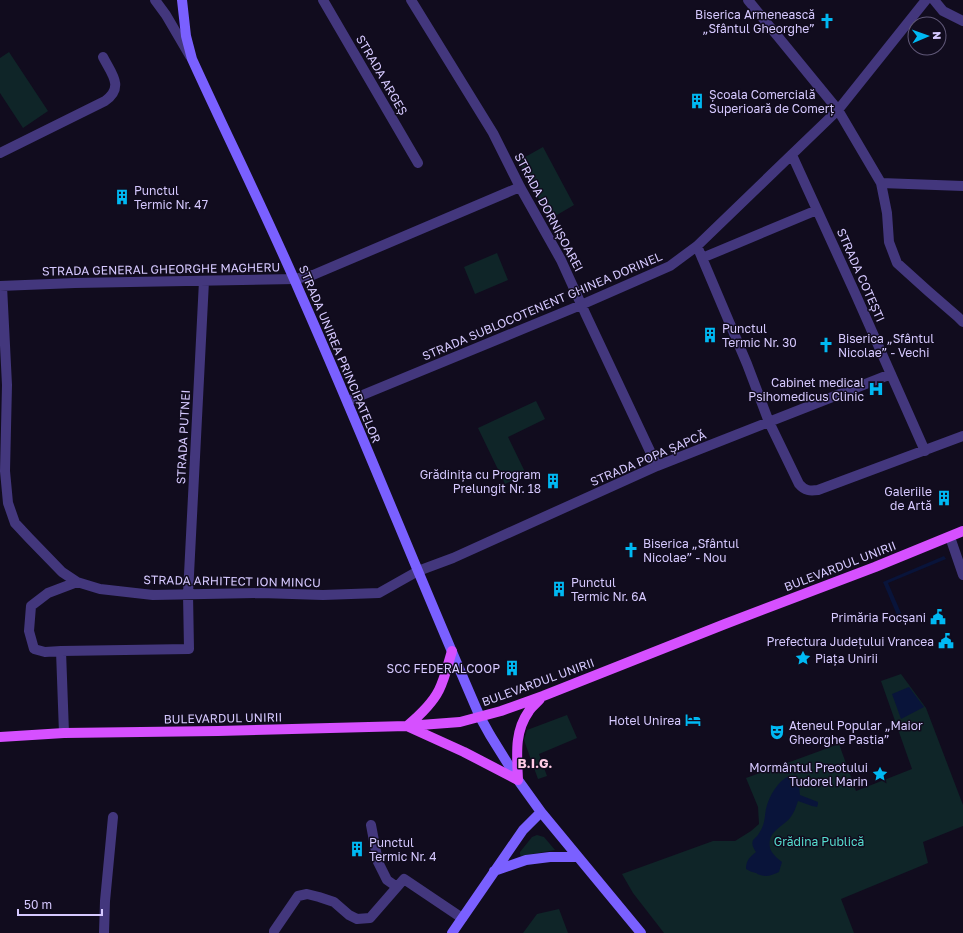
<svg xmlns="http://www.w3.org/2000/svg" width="963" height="933" viewBox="0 0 963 933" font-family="'Golos Text',sans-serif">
<rect width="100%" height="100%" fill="#110c1e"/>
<path fill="#0f2528" d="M 9,52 L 48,111 L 23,128 L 0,93 L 0,58 Z
M 543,147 L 574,205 L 550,219 L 518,161 Z
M 497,253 L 508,280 L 475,294 L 464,267 Z
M 536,401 L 545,419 L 508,437 L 526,474 L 505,484 L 478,428 Z
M 901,674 L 926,708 L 963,805 L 963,826 L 923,842 L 928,863 L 841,899 L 854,933 L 664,933 L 633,893 L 622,874 L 713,841 L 735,841 L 751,831 L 759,824 L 758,807 L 746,778 L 839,744 L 856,791 L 912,769 L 881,681 Z
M 567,715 L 577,738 L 539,754 L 547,776 L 538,779 L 530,757 L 524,740 L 527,730 Z
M 537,835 L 544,837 L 555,850 L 521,856 L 520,854 L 520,852 L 532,837 Z
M 559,909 L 568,933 L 523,933 L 537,914 Z"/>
<path fill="#09143a" d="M 944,556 L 946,559 L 888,583 L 901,613 L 897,615 L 883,582 Z
M 909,687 L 924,707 L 901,719 L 892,694 Z
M 789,776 C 800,778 799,785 800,795 L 818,802 L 818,804 L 817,807 L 812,806 L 798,801 C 796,807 794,813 790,818 C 781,828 767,832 770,848 C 772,854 777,858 782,862 L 779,872 C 771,876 764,878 756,873 C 752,872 749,871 746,869 C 746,860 750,857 756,852 C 753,848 750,842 755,838 C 755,837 757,837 757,836 C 760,833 763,826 764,822 C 765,818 765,813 766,809 C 769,796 777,782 789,776 Z"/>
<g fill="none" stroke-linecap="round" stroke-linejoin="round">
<path stroke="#43377d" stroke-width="10" d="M 155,0 L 166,15 L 190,56
M 323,0 L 418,163
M 411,0 L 493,133 L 520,187 L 561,260 L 586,315 L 657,466
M 934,0 L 943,11 L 963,21
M 838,110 L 881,183 L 887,213 L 889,242 L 897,263 L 928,291 L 958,317 L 963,322
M 0,153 L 105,101 C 125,87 111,73 103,57
M 792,155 L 855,293 L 925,451
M 881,183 L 963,186
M 697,246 L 747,364 L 769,422 L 799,484 C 805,491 810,491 818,490 L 963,436
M 702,258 L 817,210
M 0,286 L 75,283 L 295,279 L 313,275 L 520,187
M 2,286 L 7,385 L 5,471 L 8,503 L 15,523 L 29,538 L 62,572 L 77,582 L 100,589 L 153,595 L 261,593 L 323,595 L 379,593 L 418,571 L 453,558 L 657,466 L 891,374
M 348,401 L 581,305 L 670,266 L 697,246 L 838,110 L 926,0
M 950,537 L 963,575
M 61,651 L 45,652 L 34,649 L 29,631 L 31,606 L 48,593 L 77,582
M 64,733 L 61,651 L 189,649 L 188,594 L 204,281
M 371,825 L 378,862 L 387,880 L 397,887
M 104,933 L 105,901 L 113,817
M 274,933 L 274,931 L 298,896 L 307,894 L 319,897 L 334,902 L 349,915 L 357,919 L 370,918 L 404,879 L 462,918"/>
<path stroke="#43377d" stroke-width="10" d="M 748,0 L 838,110"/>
<path stroke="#7a60ff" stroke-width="10" d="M 182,0 L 186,36 L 192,59 C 228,138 267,216 301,295 C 363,435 419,577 480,717 L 490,735 L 518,780 L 541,812 L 641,933
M 494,871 L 526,860 L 550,857 L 578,857
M 452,933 L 523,830 L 541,812"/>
<path stroke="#d650ff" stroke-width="10" d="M 407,726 C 419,716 432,704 439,690 C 445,678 448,664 452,651
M 409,727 L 464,752 L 518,780
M 0,737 L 64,733 L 218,731 L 407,726 L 460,722 L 501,711 L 543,696 L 725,624 L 875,567 L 963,531
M 518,780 C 517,755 514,732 529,711 C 532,706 537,703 540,699"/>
</g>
<defs>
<symbol id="church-bare" viewBox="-9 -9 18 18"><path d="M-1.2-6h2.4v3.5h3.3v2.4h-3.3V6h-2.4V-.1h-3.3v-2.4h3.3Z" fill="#00b9f3" stroke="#110c1e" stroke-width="2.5" paint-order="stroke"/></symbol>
<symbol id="building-bare" viewBox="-9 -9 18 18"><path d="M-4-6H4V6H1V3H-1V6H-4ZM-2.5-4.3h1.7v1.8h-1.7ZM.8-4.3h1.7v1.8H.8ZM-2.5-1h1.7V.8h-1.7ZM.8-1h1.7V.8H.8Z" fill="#00b9f3" stroke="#110c1e" stroke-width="2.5" paint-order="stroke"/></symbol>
<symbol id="hospital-bare" viewBox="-9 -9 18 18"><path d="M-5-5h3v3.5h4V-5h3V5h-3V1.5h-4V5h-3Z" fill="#00b9f3" stroke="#110c1e" stroke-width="2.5" paint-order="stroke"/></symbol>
<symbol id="civic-bare" viewBox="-9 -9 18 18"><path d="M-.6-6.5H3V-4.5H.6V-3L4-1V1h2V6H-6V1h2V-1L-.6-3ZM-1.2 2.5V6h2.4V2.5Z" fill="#00b9f3" stroke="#110c1e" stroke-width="2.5" paint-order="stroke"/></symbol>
<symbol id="sight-bare" viewBox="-9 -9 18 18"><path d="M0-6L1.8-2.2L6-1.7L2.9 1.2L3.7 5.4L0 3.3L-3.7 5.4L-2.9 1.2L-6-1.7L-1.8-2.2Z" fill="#00b9f3" stroke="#110c1e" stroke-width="2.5" paint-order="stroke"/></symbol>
<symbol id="hotel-bare" viewBox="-9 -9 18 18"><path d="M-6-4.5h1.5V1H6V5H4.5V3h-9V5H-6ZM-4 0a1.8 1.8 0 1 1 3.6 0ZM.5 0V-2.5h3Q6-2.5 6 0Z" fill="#00b9f3" stroke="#110c1e" stroke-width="2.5" paint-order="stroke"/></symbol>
<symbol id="theatre-bare" viewBox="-9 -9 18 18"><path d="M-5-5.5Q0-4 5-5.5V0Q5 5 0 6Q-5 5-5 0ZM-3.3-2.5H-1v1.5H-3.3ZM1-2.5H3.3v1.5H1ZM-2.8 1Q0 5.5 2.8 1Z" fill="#00b9f3" stroke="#110c1e" stroke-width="2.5" paint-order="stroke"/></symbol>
</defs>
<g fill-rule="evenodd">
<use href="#church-bare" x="816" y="10" width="22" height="22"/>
<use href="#building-bare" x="686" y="90" width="22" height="22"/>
<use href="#building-bare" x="111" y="186" width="22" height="22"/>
<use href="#building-bare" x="699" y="324" width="22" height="22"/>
<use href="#church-bare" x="815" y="334" width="22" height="22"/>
<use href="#hospital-bare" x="865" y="378" width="22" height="22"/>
<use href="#building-bare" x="542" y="470" width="22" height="22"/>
<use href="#building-bare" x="933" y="487" width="22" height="22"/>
<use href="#church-bare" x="620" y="539" width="22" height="22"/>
<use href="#building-bare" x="548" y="578" width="22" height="22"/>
<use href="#civic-bare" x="927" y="606" width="22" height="22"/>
<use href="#civic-bare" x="935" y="630" width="22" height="22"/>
<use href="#sight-bare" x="792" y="647" width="22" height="22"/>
<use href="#building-bare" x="501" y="657" width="22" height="22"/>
<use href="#hotel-bare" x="682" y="709" width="22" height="22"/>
<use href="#theatre-bare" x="766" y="721" width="22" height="22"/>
<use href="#sight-bare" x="869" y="763" width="22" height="22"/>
<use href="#building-bare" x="346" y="838" width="22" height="22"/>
</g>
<g text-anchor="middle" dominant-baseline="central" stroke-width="3" stroke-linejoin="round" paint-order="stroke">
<g font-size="12" fill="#d6c9ff" stroke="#110c1e" text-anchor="end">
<text x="815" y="14">Biserica Armenească<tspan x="815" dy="14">„Sfântul Gheorghe”</tspan></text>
<text x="709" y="94" text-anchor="start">Școala Comercială<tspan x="709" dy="14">Superioară de Comerț</tspan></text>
<text x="134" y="190" text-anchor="start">Punctul<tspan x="134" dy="14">Termic Nr. 47</tspan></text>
<text x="722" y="328" text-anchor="start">Punctul<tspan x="722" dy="14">Termic Nr. 30</tspan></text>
<text x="838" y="338" text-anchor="start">Biserica „Sfântul<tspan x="838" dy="14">Nicolae” - Vechi</tspan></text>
<text x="864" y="382">Cabinet medical<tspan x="864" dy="14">Psihomedicus Clinic</tspan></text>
<text x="541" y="474">Grădinița cu Program<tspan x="541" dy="14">Prelungit Nr. 18</tspan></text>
<text x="932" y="491">Galeriile<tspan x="932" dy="14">de Artă</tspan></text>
<text x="643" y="543" text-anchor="start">Biserica „Sfântul<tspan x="643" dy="14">Nicolae” - Nou</tspan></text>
<text x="571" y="582" text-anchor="start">Punctul<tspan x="571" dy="14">Termic Nr. 6A</tspan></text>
<text x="926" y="617">Primăria Focșani</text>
<text x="934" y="641">Prefectura Județului Vrancea</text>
<text x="815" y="658" text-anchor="start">Piața Unirii</text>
<text x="500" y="668">SCC FEDERALCOOP</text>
<text x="681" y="720">Hotel Unirea</text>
<text x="789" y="725" text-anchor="start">Ateneul Popular „Maior<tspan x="789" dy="14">Gheorghe Pastia”</tspan></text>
<text x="868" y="767">Mormântul Preotului<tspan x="868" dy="14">Tudorel Marin</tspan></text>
<text x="369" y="842" text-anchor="start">Punctul<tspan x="369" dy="14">Termic Nr. 4</tspan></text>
</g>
<g font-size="12" fill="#d6c9ff" stroke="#110c1e">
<text transform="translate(382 75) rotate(60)">STRADA ARGEȘ</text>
<text transform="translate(549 212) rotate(62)">STRADA DORNIȘOAREI</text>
<text transform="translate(161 269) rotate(-1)">STRADA GENERAL GHEORGHE MAGHERU</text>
<text transform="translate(861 275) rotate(66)">STRADA COTEȘTI</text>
<text transform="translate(542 306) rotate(-23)">STRADA SUBLOCOTENENT GHINEA DORINEL</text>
<text transform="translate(340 354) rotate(67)">STRADA UNIREA PRINCIPATELOR</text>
<text transform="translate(183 437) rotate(-87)">STRADA PUTNEI</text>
<text transform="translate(648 458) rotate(-23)">STRADA POPA ȘAPCĂ</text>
<text transform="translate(840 566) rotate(-21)">BULEVARDUL UNIRII</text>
<text transform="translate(232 581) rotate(1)">STRADA ARHITECT ION MINCU</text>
<text transform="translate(538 682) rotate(-20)">BULEVARDUL UNIRII</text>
<text transform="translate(223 718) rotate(-1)">BULEVARDUL UNIRII</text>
</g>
<g font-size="12" fill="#56decf" stroke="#110c1e">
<text x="819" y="841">Grădina Publică</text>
</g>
<g font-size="13" font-weight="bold" fill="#ffcbe5" stroke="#110c1e">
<text x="535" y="763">B.I.G.</text>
</g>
</g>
<g transform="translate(927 36) rotate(88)"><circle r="19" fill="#110c1e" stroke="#605878"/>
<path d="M0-3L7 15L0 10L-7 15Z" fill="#00b9f3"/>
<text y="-6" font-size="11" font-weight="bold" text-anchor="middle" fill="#d6c9ff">N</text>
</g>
<path d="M18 909v6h84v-6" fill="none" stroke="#d6c9ff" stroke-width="2"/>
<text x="24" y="909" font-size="12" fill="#d6c9ff" stroke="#110c1e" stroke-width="3" paint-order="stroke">50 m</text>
</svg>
